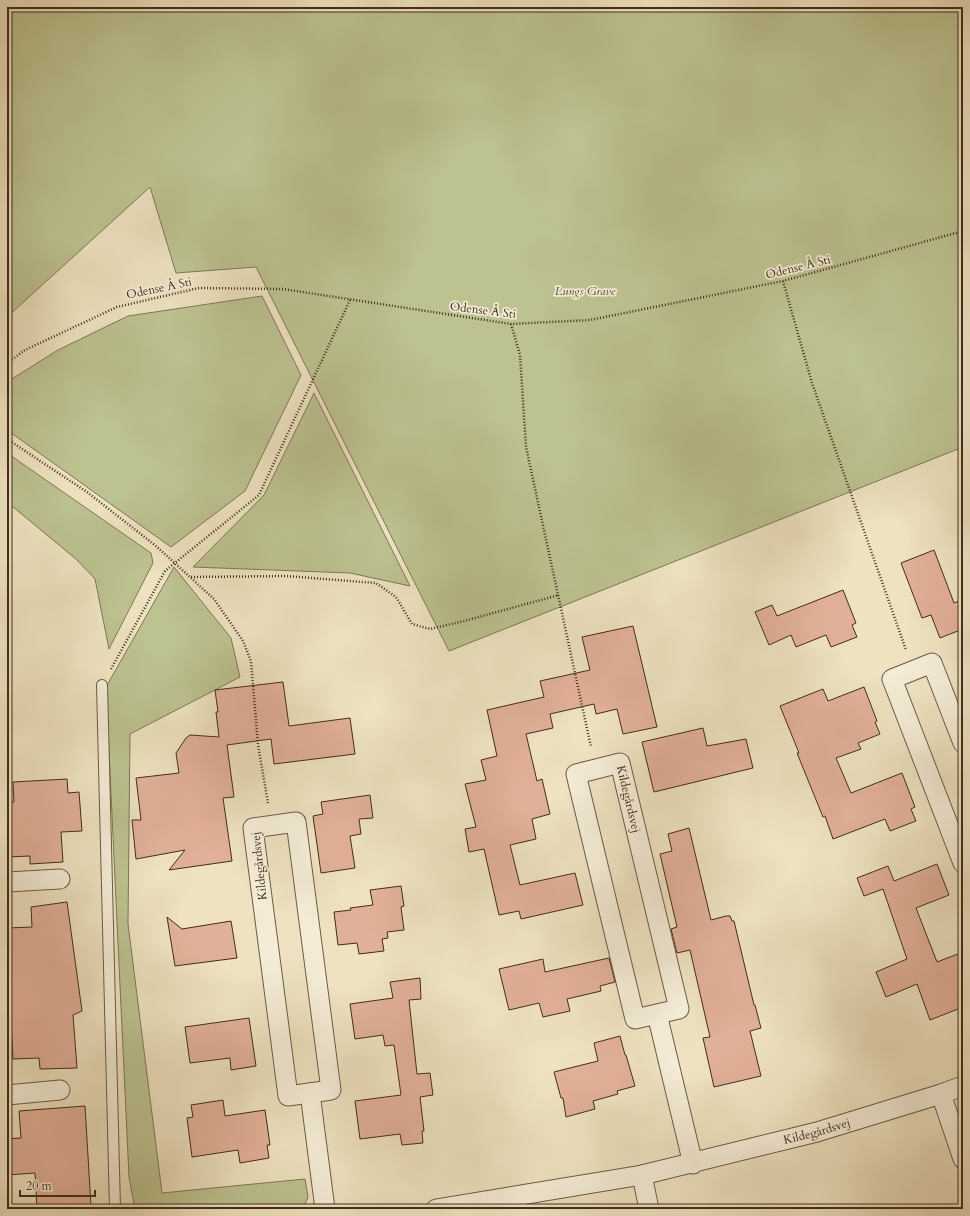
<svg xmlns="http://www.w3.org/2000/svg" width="970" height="1216" viewBox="0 0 970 1216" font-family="Cardo,serif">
<rect width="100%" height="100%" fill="#eee2c0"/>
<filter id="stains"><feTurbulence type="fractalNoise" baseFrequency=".005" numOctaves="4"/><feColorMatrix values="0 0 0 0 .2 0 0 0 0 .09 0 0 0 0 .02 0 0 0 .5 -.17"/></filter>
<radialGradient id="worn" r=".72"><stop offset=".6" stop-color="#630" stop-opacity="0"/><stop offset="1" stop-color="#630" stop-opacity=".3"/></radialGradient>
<path fill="#bcc290" stroke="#7e7856" d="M 7,7 L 963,7 L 963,447 L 449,651 L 256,267 L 176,273 L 150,187 L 7,317 Z
M 262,296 L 301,375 L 245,491 L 171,547 L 7,430 L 7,382 L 58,350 L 128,316 Z
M 314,393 L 410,586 L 350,573 L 193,567 L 264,495 Z
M 7,453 L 151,553 L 153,563 L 109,649 L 95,579 L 76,559 L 7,502 Z
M 174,567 L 231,638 L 240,677 L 130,734 L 128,924 L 162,1193 L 305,1179 L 308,1197 L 303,1209 L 135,1209 L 129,1177 L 106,687 Z"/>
<path fill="#e1b098" stroke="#412d1c" d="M 934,550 L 954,603 L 959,601 L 963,612 L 963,629 L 940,638 L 931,615 L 922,618 L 901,563 Z
M 843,590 L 856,623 L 852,625 L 857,637 L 831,647 L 826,635 L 796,647 L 791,635 L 769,645 L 755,612 L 772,605 L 777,616 Z
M 633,626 L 657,727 L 623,734 L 617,709 L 596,714 L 594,704 L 550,714 L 553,728 L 526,734 L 537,781 L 542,779 L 550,814 L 532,819 L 536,839 L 510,845 L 520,885 L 575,873 L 583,905 L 521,919 L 519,911 L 499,915 L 484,849 L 469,852 L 465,829 L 476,827 L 465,784 L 486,780 L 481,760 L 497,756 L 487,710 L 544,697 L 540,681 L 590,670 L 582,637 Z
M 283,682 L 289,726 L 350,718 L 355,754 L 274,764 L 271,739 L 227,745 L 234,797 L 223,798 L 232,861 L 169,870 L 185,850 L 136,859 L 132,820 L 141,820 L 136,778 L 179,773 L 176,753 L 186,738 L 190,735 L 219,737 L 216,712 L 218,712 L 215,690 Z
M 864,687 L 877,721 L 875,722 L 880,734 L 858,743 L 861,749 L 836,758 L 851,793 L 902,773 L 915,807 L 911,809 L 916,821 L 890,831 L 885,819 L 833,839 L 825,816 L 823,817 L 797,753 L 799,753 L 780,706 L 823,689 L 828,701 Z
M 703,728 L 707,746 L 746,739 L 753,768 L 654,792 L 642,742 Z
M 67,779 L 68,793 L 79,792 L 82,831 L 61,832 L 63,862 L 30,864 L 30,856 L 7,857 L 7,802 L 14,802 L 13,782 Z
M 370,795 L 373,818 L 359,819 L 361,834 L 350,836 L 355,868 L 321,873 L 313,816 L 323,814 L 321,802 Z
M 689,828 L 711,920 L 726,916 L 730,916 L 732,921 L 734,921 L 754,1005 L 755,1005 L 761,1028 L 750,1031 L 761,1076 L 714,1087 L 703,1038 L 710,1037 L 690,950 L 677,953 L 671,929 L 677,927 L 660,854 L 672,851 L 668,834 Z
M 937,864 L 949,895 L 916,908 L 937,962 L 963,952 L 963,1007 L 930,1020 L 917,984 L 886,997 L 876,972 L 907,959 L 883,889 L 864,896 L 857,878 L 888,866 L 894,881 Z
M 401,886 L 404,906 L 401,907 L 404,930 L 387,932 L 388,938 L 382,939 L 384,951 L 359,954 L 357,943 L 338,945 L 334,912 L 351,910 L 350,908 L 373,905 L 370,890 Z
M 67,902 L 82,1011 L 73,1015 L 77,1068 L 40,1069 L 39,1058 L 13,1059 L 7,954 L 7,928 L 32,927 L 31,907 Z
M 167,917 L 182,929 L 231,921 L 237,958 L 175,966 Z
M 609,958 L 615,982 L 600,986 L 601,991 L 567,999 L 570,1011 L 543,1017 L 539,1003 L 509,1010 L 499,969 L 543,959 L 545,972 Z
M 420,978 L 421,999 L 409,1000 L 417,1074 L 430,1073 L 433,1095 L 420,1097 L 424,1131 L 422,1131 L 423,1143 L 402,1145 L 400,1134 L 360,1139 L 355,1101 L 401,1095 L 394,1045 L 385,1046 L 383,1035 L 355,1039 L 350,1004 L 393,998 L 390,982 Z
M 249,1018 L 256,1066 L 231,1070 L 230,1058 L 190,1063 L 185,1027 Z
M 620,1036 L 625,1055 L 626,1055 L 635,1086 L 617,1091 L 618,1094 L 593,1101 L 595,1109 L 566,1117 L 563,1098 L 561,1098 L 554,1072 L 598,1061 L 594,1043 Z
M 223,1100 L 225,1116 L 265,1110 L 270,1145 L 267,1145 L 269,1158 L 240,1163 L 238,1150 L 192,1157 L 187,1118 L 193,1117 L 191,1105 Z
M 85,1106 L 91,1206 L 37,1209 L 35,1173 L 7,1175 L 7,1139 L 21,1138 L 19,1111 Z"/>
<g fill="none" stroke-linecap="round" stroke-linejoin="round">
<defs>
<path id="service" d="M 102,685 L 115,1209"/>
<g id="minor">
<path d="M 963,743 L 932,663 L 892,679 L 963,863"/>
<path d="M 296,822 L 331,1090 L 288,1096 L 253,828 Z"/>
<path d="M 7,882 L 60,879"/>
<path id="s1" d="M 657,1014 L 635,1019 L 576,774 L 620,763 L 679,1009 L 657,1014 L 693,1164"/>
<path d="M 310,1093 L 325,1209"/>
<path d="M 941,1094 L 963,1159"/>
<path d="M 7,1095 L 60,1090"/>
<path d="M 642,1175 L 649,1209"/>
<path id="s2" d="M 436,1209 L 642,1175 L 817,1132 L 941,1094 L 963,1086"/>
</g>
</defs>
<use href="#service" stroke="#6c5a45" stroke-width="12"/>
<use href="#minor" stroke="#6c5a45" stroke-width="21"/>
<path stroke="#412d1c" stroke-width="2.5" stroke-dasharray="1 2" stroke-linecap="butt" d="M 783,281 L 812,383 L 906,650
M 511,324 L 520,355 L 526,447 L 591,747
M 7,363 L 25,350 L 117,307 L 199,288 L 283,289 L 511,324 L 590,320 L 783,281 L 963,231
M 7,439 L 87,492 L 156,546 L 214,599 L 243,641 L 251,661 L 258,745 L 268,803
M 191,577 L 286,576 L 376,583 L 396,597 L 412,624 L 430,629 L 464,621 L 559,595
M 111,669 L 165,571 L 259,495 L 350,300"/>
<use href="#service" stroke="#f4ecd6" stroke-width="10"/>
<use href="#minor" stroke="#f4ecd6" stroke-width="19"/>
</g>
<g text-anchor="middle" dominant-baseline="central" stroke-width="3.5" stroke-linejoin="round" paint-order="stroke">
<g font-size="12" fill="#412d1c" stroke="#f4ecd6">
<text transform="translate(798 267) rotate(-14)">Odense Å Sti</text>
<text transform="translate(159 288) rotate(-12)">Odense Å Sti</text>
<text transform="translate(483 310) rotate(7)">Odense Å Sti</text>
<text stroke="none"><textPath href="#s1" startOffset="357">Kildegårdsvej</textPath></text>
<text transform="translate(259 866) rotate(-96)">Kildegårdsvej</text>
<text stroke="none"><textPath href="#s2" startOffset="389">Kildegårdsvej</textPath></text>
</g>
<g font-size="12" font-style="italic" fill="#5a4b33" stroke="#f4ecd6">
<text x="585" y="291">Lungs Grave</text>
</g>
</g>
<rect width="970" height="1216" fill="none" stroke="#eee2c0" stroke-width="24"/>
<rect x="8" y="8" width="954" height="1200" fill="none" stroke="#412d1c" stroke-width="2"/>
<rect x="12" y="12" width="946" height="1192" fill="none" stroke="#412d1c"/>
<path d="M20 1190v6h75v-6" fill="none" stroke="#412d1c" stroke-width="2"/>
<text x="26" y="1190" font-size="12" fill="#412d1c" stroke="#f4ecd6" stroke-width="3" paint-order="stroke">20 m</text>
<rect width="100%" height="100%" filter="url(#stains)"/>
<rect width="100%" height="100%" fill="url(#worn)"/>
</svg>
